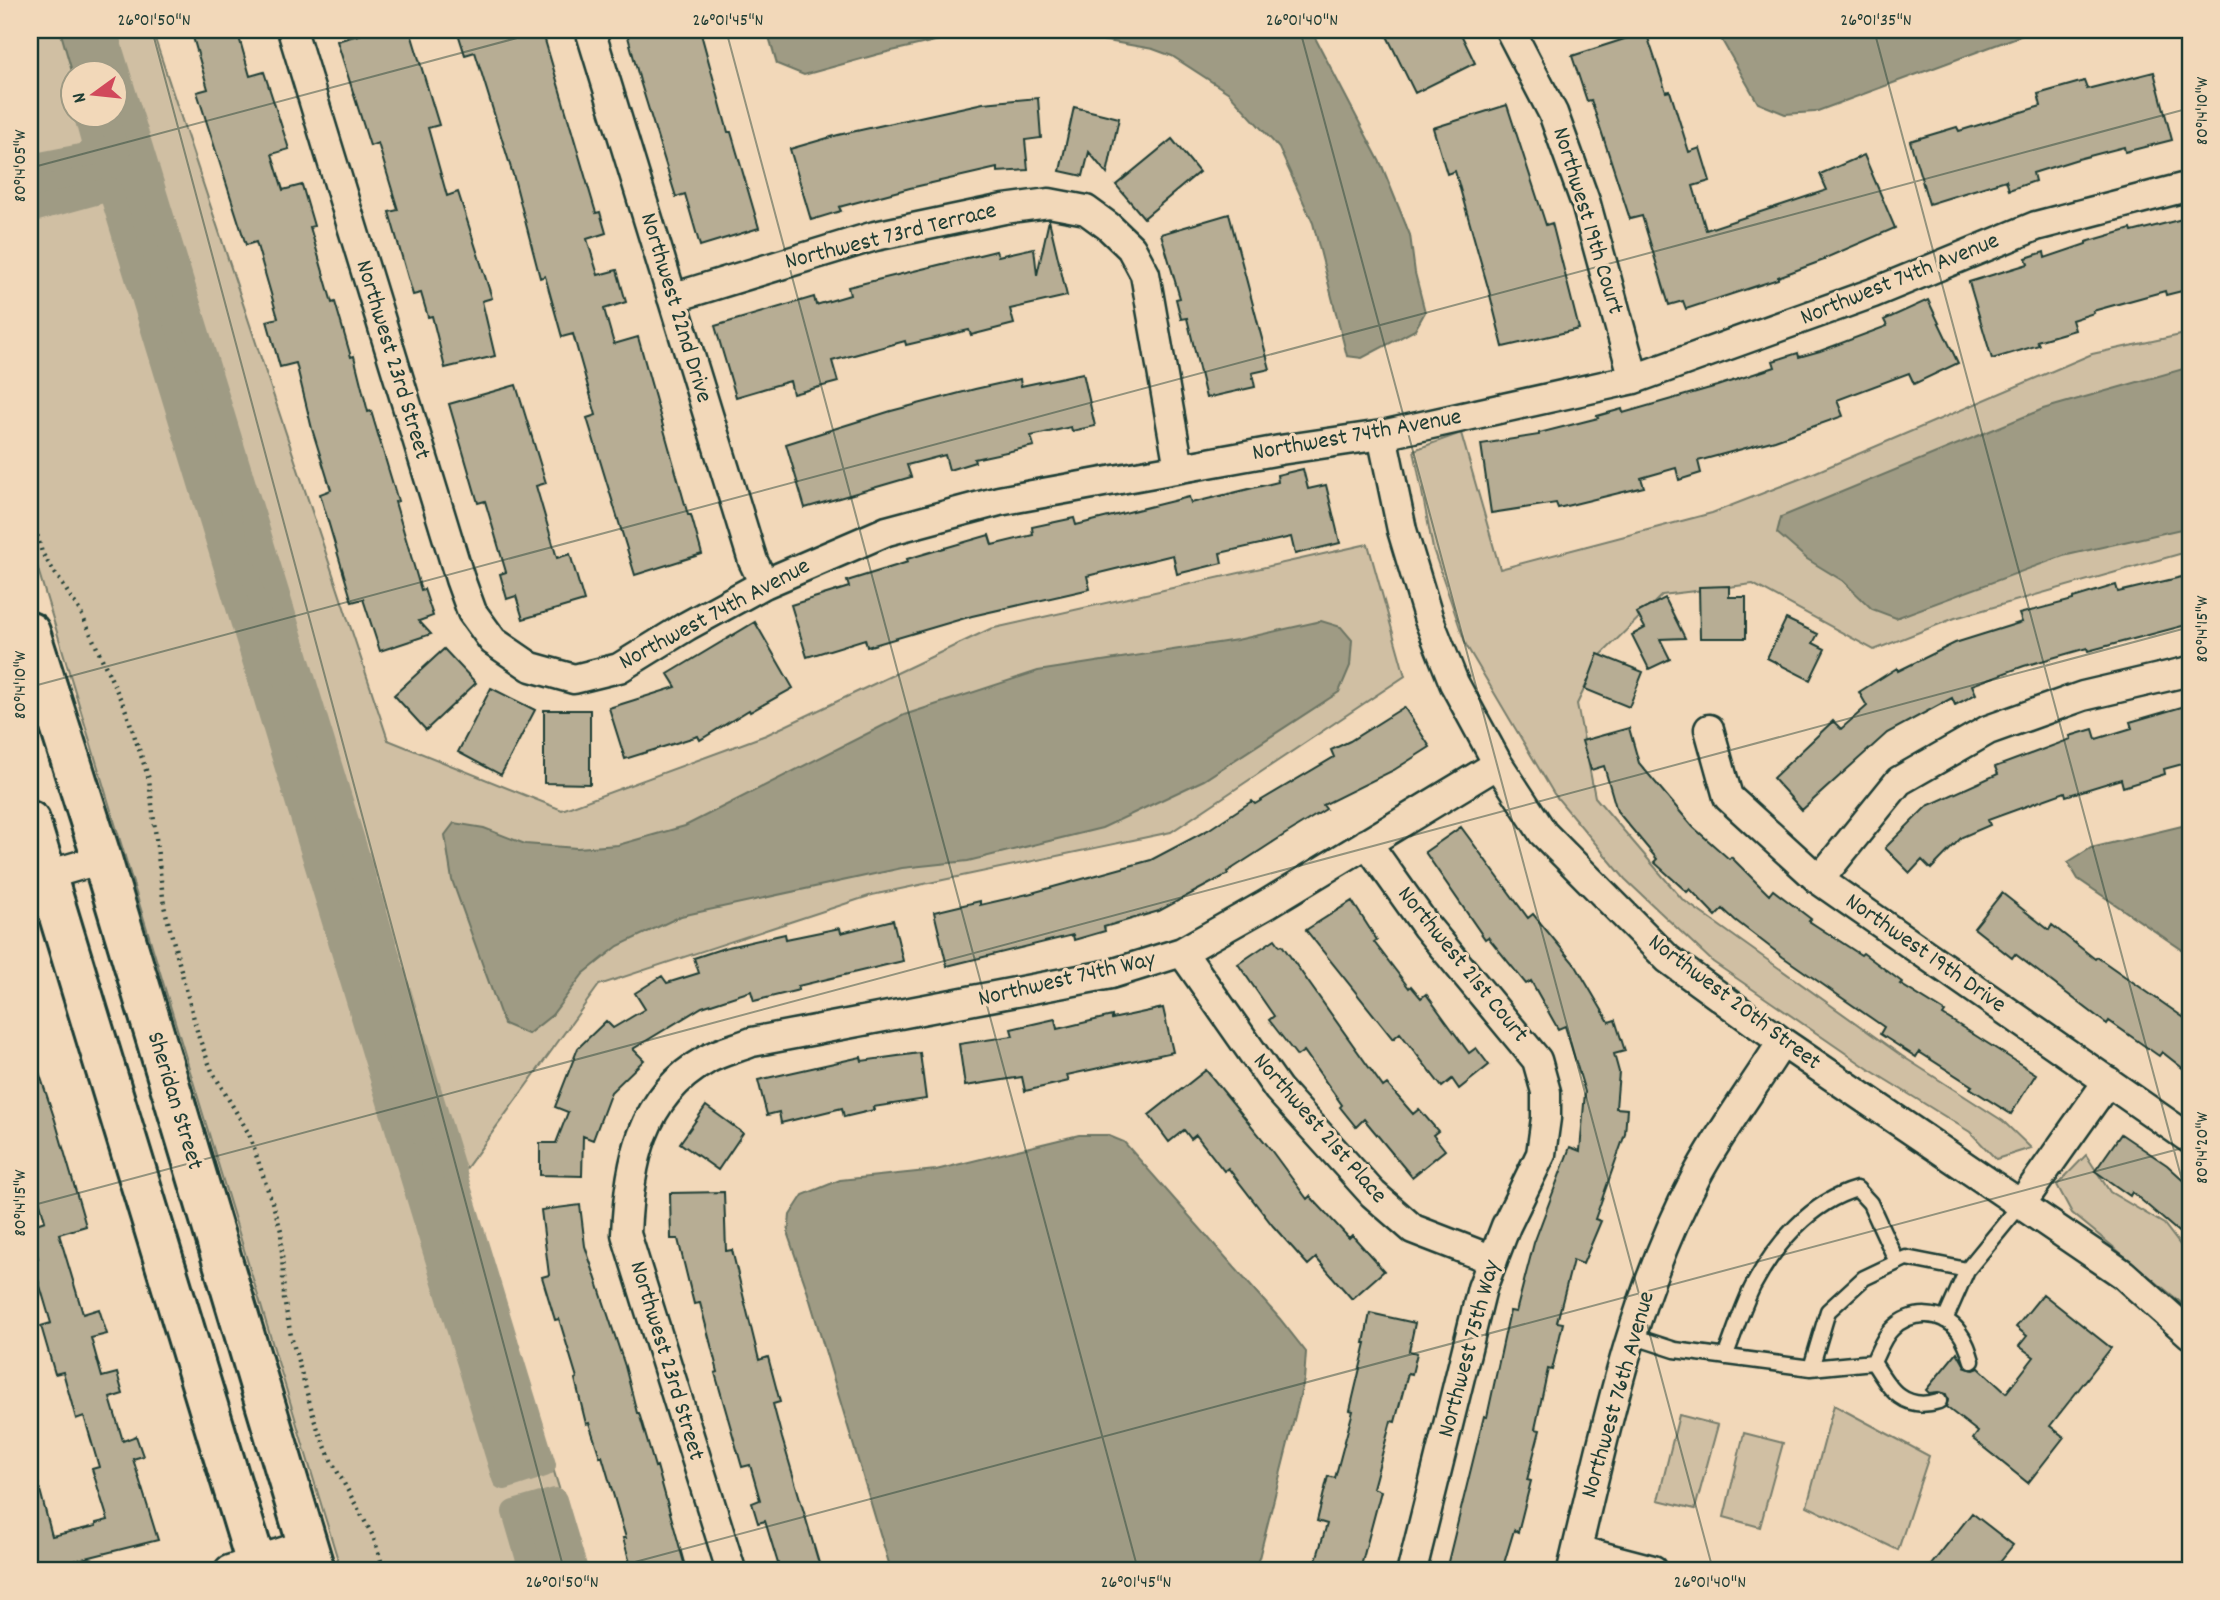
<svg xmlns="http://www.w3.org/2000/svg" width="2220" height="1600" viewBox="0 0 2220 1600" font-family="Dekko,sans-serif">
<rect width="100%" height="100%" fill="#f2d8b9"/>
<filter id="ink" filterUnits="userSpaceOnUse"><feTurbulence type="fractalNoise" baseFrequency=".0143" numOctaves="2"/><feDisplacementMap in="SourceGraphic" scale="14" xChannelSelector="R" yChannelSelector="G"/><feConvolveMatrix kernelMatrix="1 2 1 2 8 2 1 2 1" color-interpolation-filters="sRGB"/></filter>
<g filter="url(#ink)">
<path fill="#d0bfa3" stroke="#787e6c" stroke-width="2" fill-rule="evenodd" d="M 30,30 L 152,30 L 388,740 L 562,810 L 766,735 L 990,629 L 1368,544 L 1405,676 L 1171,832 L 872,895 L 599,985 L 463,1173 L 584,1570 L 341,1570 L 30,543 ZM 74,74 L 116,74 L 116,116 L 74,116 Z
M 2190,333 L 2190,551 L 1955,618 L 1874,650 L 1753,584 L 1662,595 L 1600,656 L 1577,704 L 1595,797 L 1682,899 L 1902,1056 L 2003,1121 L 2031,1148 L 1996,1159 L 1970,1132 L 1870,1070 L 1713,962 L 1625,879 L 1554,794 L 1466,645 L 1433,549 L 1414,450 L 1461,433 L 1500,569 L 1712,513 L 1802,478 L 2092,354 Z
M 2086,1155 L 2110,1192 L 2164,1224 L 2190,1258 L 2190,1310 L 2072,1213 L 2057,1185 Z
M 1834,1405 L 1929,1456 L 1898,1550 L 1807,1506 Z
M 1679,1415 L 1718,1425 L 1695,1509 L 1658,1500 Z
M 1744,1433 L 1783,1443 L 1760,1527 L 1724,1517 Z"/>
<path fill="#9f9b84" stroke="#6c7564" stroke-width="2" d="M 60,30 L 105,30 L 544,1465 L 504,1478 L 110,190 L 30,211 L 30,166 L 96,153 L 85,116 L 116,116 L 116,74 L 73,75 Z
M 767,30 L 1311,30 L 1382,166 L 1410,235 L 1415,273 L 1425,312 L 1415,330 L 1362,358 L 1347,356 L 1313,223 L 1279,148 L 1229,93 L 1172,56 L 1153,49 L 1067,34 L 982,30 L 879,54 L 804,75 L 777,64 Z
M 1716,30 L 2036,30 L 1815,112 L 1785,114 L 1758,103 Z
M 2190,367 L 2190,527 L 2063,556 L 1896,618 L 1872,609 L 1843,581 L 1807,559 L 1777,533 L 1781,517 L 2043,409 Z
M 1321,621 L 1341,627 L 1352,640 L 1350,666 L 1339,692 L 1204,780 L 1102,828 L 968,861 L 902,868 L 681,916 L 618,946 L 583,974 L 552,1015 L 528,1034 L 504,1024 L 452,880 L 445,835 L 454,823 L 484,828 L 525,844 L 577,848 L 618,845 L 685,826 L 904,715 L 1038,671 L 1237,640 Z
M 2190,824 L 2190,955 L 2078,879 L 2068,862 L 2091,848 Z
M 1079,1135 L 1107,1135 L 1124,1142 L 1280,1319 L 1306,1352 L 1304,1380 L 1259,1558 L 1254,1570 L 891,1570 L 806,1287 L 788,1235 L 790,1215 L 803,1195 L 840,1180 L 936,1170 Z
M 555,1500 L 576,1570 L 531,1570 L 514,1512 Z"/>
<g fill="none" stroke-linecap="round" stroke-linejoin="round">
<path stroke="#9f9b84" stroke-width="24" d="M 30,166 L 96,153 L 86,116
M 30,211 L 110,189 L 504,1478 L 544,1465 L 105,30
M 531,1570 L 514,1512 L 555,1500 L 576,1570"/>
</g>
<path fill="#b7ad94" stroke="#1f3d34" stroke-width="2" d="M 191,30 L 237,30 L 250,76 L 264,72 L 289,149 L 272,154 L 283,190 L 302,185 L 314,226 L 310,227 L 332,303 L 335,302 L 351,357 L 354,356 L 368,412 L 371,411 L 398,501 L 395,502 L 421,590 L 424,589 L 433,616 L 419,621 L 431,634 L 380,651 L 363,599 L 352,602 L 320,494 L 331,490 L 312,429 L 296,363 L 280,367 L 267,321 L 278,318 L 256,242 L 246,245 L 197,92 L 208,89 Z
M 376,30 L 410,30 L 439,125 L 428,128 L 447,196 L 458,192 L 492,298 L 482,301 L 495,356 L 445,368 L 432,316 L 428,317 L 421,293 L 413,295 L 389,212 L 398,210 L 378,143 L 370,146 L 337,41 Z
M 457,30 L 542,30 L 596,213 L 600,212 L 606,233 L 587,239 L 598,275 L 617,270 L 626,302 L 604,309 L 614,344 L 638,337 L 688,515 L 691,515 L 702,554 L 635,575 L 587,418 L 596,415 L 573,334 L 562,337 L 545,276 L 540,278 L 514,178 L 475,52 L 465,55 Z
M 638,30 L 700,30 L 728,132 L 731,132 L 759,228 L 700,246 L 685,194 L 676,197 L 640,81 L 627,33 Z
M 1384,30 L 1459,30 L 1475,63 L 1415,93 Z
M 1646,32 L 1666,92 L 1670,91 L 1689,152 L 1700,148 L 1710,181 L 1693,186 L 1706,230 L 1827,190 L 1820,174 L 1864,155 L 1895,228 L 1823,259 L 1824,260 L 1778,277 L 1778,279 L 1686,309 L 1683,301 L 1669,305 L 1642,216 L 1630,219 L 1591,100 L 1587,101 L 1572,56 Z
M 2154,72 L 2172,140 L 2125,152 L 2124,147 L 2078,159 L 2033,173 L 2035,181 L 2009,190 L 2006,180 L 1929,204 L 1910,141 L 1957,127 L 1959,131 L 2041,106 L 2038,94 L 2084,81 L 2087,89 Z
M 1038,98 L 1041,138 L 1025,140 L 1028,170 L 997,172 L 997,168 L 910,188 L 839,207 L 841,211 L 811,220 L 790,149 L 838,135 L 983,103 Z
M 1507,105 L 1546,225 L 1552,223 L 1579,329 L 1503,347 L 1489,291 L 1455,171 L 1447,174 L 1433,128 Z
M 1074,107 L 1119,118 L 1107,174 L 1089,152 L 1083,176 L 1060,171 Z
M 1172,139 L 1199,172 L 1144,218 L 1116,185 Z
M 1229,214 L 1270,369 L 1252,373 L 1255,387 L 1206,398 L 1187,318 L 1181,319 L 1176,299 L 1180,298 L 1161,234 Z
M 2190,217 L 2190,289 L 2166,295 L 2165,291 L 2093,311 L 2094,313 L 2072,320 L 2075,330 L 2037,341 L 2039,345 L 1992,359 L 1969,282 L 2028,264 L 2026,258 L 2044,252 L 2045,258 L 2086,244 L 2086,242 L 2131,229 L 2132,232 Z
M 1049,220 L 1067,296 L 1010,309 L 1014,324 L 971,335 L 969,330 L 906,345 L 905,341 L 832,361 L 838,382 L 793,394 L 790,381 L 736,397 L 715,326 L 814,297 L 816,305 L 850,295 L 848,287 L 996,251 L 998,256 L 1034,248 L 1037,275 Z
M 1928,300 L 1958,363 L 1914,384 L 1909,373 L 1837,400 L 1843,416 L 1775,440 L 1698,461 L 1701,473 L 1679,480 L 1676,468 L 1641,478 L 1644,487 L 1619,493 L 1558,508 L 1556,503 L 1491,513 L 1481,444 L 1539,435 L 1539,433 L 1598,418 L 1597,416 L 1622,409 L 1623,413 L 1717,386 L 1775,367 L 1773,361 L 1798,353 L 1799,357 L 1820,351 L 1887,326 L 1884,320 Z
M 1083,373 L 1095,426 L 1072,431 L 1071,427 L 1031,436 L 1034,446 L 974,459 L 975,462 L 949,470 L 945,455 L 907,465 L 911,477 L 805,508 L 786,444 L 891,411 L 975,389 L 1020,379 L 1021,386 Z
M 516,385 L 546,483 L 536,486 L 557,558 L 570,554 L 584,601 L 523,619 L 516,596 L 507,599 L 500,574 L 506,572 L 485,501 L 478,503 L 449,404 Z
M 1303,469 L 1308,489 L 1326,485 L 1340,543 L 1295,554 L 1291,537 L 1220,553 L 1222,563 L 1177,574 L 1173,555 L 1087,576 L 1090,589 L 972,616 L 867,647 L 865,639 L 807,657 L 791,605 L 849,587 L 847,581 L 908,562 L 907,559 L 989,535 L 992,545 L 1033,535 L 1032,527 L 1074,518 L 1076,525 L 1189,497 L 1191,503 L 1278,482 L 1277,475 Z
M 2190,575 L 2190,624 L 2088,651 L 2087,648 L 2024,666 L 1972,685 L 1976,694 L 1955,705 L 1952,698 L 1887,733 L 1802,810 L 1773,778 L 1833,721 L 1841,729 L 1867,706 L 1859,692 L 1897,668 L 1898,671 L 1955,643 L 2022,622 L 2019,614 L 2073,600 L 2073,598 L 2116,585 L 2118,592 Z
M 1729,586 L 1729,597 L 1746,597 L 1746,638 L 1700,638 L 1699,587 Z
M 1665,598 L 1685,638 L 1660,639 L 1670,659 L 1649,669 L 1632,635 L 1645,628 L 1637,613 Z
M 1786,619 L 1818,634 L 1813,643 L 1825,649 L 1810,680 L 1767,658 Z
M 755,622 L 793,688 L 750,712 L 749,710 L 700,740 L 698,736 L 625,759 L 609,708 L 676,687 L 668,674 Z
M 444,649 L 476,683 L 426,730 L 394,695 Z
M 1598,654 L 1643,672 L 1629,707 L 1585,689 Z
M 491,688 L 535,710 L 501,775 L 458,752 Z
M 2185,706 L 2187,714 L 2190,713 L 2190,762 L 2164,769 L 2165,774 L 2123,787 L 2121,779 L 2066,796 L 2065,792 L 1988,820 L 1990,825 L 1962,837 L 1931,869 L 1922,860 L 1910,873 L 1885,848 L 1927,806 L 1998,774 L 1995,767 L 2071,739 L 2070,736 L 2093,729 L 2096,739 L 2132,728 L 2130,722 Z
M 1404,707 L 1430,747 L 1394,770 L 1323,805 L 1326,809 L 1284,835 L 1227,872 L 1228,874 L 1159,911 L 1104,927 L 1105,931 L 1074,940 L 1073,935 L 947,966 L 934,912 L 980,901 L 980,905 L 1028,894 L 1151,860 L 1208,830 L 1252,801 L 1255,804 L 1334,757 L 1331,750 L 1350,741 Z
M 544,710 L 590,710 L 590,784 L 544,783 Z
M 1629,728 L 1639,763 L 1693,827 L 1729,859 L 1731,857 L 1769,895 L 1773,890 L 1811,919 L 1809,921 L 1861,955 L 1863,953 L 1902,982 L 1900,984 L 1945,1012 L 1943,1015 L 2036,1074 L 2011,1114 L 1970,1088 L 1972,1086 L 1919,1052 L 1916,1057 L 1880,1034 L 1884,1027 L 1783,957 L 1735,920 L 1723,909 L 1716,916 L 1690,889 L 1687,892 L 1654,862 L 1657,859 L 1617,811 L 1604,766 L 1591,770 L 1582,741 Z
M 1461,827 L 1528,918 L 1533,914 L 1576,966 L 1609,1022 L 1615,1020 L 1625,1051 L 1614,1054 L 1619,1072 L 1616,1108 L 1627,1109 L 1625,1134 L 1595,1219 L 1601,1221 L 1583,1264 L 1573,1260 L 1557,1322 L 1563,1323 L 1552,1370 L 1548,1369 L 1535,1429 L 1540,1430 L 1527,1480 L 1531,1481 L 1518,1532 L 1514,1530 L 1502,1570 L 1446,1570 L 1484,1416 L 1487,1417 L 1510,1311 L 1516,1312 L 1534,1243 L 1570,1147 L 1580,1151 L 1585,1092 L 1565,1026 L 1558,1029 L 1531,981 L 1526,984 L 1488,937 L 1485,939 L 1425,852 Z
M 2002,893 L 2049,930 L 2052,925 L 2095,959 L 2097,957 L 2190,1022 L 2190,1074 L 2162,1052 L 2159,1056 L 2109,1021 L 2107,1024 L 2015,954 L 2012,958 L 1974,928 Z
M 1352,901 L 1377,940 L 1374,942 L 1409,988 L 1411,986 L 1421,998 L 1426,994 L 1469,1053 L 1476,1048 L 1489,1065 L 1459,1089 L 1452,1079 L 1442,1087 L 1400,1033 L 1393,1039 L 1306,930 Z
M 893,920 L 903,961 L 798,986 L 799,990 L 754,1001 L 751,991 L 702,1007 L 633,1049 L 644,1060 L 611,1092 L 593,1140 L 583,1136 L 582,1176 L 540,1175 L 540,1143 L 556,1143 L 568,1112 L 555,1107 L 578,1048 L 606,1021 L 613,1028 L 645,1009 L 635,993 L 662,976 L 667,983 L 699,973 L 694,958 L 724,948 L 785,934 L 786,939 L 840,928 L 841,933 Z
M 1275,939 L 1280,946 L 1282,945 L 1383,1087 L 1387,1084 L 1413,1114 L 1419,1109 L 1438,1131 L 1433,1135 L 1445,1150 L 1412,1177 L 1364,1119 L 1356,1127 L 1340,1107 L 1342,1105 L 1304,1051 L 1297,1056 L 1269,1020 L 1274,1016 L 1238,964 Z
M 1163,1008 L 1173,1052 L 1067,1075 L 1069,1081 L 1025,1091 L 1022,1077 L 965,1086 L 959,1044 L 1013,1036 L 1011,1029 L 1055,1019 L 1057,1029 L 1112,1016 L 1112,1019 Z
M 920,1053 L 926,1099 L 873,1107 L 874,1110 L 844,1117 L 842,1108 L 781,1123 L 779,1112 L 767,1115 L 758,1080 L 861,1057 L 862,1061 Z
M 34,1057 L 55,1120 L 86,1226 L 59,1234 L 83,1314 L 99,1309 L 107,1334 L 91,1338 L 102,1377 L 117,1373 L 123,1394 L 110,1398 L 123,1441 L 136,1436 L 143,1456 L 133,1459 L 158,1540 L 58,1565 L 59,1570 L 30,1570 L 30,1476 L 36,1475 L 52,1536 L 96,1526 L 96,1523 L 108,1520 L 92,1469 L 99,1467 L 84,1416 L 76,1419 L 63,1372 L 55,1374 L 41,1326 L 51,1323 L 32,1259 L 38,1258 L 30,1229 L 30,1226 L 45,1221 L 35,1185 L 30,1187 L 30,1058 Z
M 1206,1070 L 1268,1146 L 1307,1199 L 1310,1196 L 1349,1238 L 1352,1235 L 1384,1271 L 1352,1299 L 1316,1258 L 1308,1265 L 1273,1226 L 1228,1168 L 1224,1171 L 1196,1135 L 1191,1139 L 1184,1130 L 1169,1142 L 1149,1115 Z
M 706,1106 L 743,1133 L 718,1170 L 680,1143 Z
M 2121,1134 L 2167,1165 L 2190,1186 L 2190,1242 L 2132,1192 L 2130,1196 L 2095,1171 Z
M 724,1192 L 726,1251 L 732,1250 L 759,1360 L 768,1357 L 780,1402 L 773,1404 L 782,1438 L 821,1570 L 780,1570 L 765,1521 L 758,1523 L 752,1503 L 760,1500 L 750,1465 L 742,1467 L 715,1373 L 718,1372 L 700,1303 L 694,1304 L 678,1239 L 671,1239 L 670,1193 Z
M 580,1205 L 585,1246 L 625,1366 L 637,1413 L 639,1413 L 655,1467 L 657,1466 L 686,1570 L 632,1570 L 623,1538 L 626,1538 L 602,1456 L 600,1457 L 589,1423 L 586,1424 L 575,1379 L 577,1378 L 559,1319 L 555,1320 L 542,1277 L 549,1275 L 541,1210 Z
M 2043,1294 L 2111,1348 L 2050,1426 L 2064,1437 L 2028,1483 L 1973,1439 L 1978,1432 L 1946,1407 L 1948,1400 L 1946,1394 L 1938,1392 L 1929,1393 L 1926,1390 L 1957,1352 L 1966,1368 L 1974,1370 L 1979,1368 L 2006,1393 L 2034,1357 L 2019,1346 L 2027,1336 L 2016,1327 Z
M 1370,1313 L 1415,1323 L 1409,1351 L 1417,1353 L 1412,1374 L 1408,1373 L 1395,1422 L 1391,1421 L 1373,1488 L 1381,1491 L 1360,1570 L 1313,1570 L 1327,1524 L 1317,1521 L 1328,1476 L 1335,1478 L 1353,1411 L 1350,1410 L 1366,1343 L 1364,1343 Z
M 1972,1513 L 2013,1545 L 1993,1570 L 1927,1570 Z"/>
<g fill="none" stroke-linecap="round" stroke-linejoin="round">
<defs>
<path id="service" d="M 1945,1320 L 1967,1270
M 1632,1336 L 1675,1350 L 1811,1368 L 1828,1311 L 1864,1278 L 1906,1258 L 1967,1270 L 2021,1204
M 1725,1357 C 1734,1334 1742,1308 1753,1286 C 1775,1245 1810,1202 1857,1189 L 1870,1203 L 1897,1262
M 1873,1362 C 1879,1351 1883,1337 1892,1329 C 1910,1310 1943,1310 1959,1332 C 1966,1341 1969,1351 1972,1361
M 1873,1362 C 1890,1389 1903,1412 1939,1401
M 1811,1368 L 1873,1362"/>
<path id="minor" d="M 292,30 L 460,579 L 472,612 L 493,641 L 531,667 L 574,679 L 619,668 L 687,626 L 764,584 L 887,531 L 999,501 L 1280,450 L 1382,435 L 1634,379 L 1873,293 L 2036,226 L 2190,186
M 590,30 L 753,561 L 764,584
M 1510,30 L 1553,113 L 1586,204 L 1634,379
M 672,298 L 875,236 L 1004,209 L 1049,203 L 1086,210 L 1108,226 L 1131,248 L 1145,274 L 1179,468
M 1382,435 L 1402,530 L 1429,620 L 1454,683 L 1498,764 L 1543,833 L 1668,959 L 1782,1042 L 2123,1274 L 2190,1334
M 1709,729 L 1728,797 L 1819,880 L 2190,1139
M 1367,843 L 1426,926 L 1537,1060 L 1546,1092 L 1546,1118 L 1541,1154 L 1506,1226 L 1482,1288 L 1412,1570
M 30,880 L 102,859
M 1819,880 L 1899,781 L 1988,730 L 2083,696 L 2190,671
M 1182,952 L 1278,1089 L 1373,1194 L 1413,1229 L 1493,1260
M 2021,1204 L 2108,1081
M 1577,1550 L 1653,1570
M 229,1570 L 307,1544
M 731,1570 L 626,1234 C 629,1166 640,1097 706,1060 C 719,1052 737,1048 752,1042 L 1111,974 L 1182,952 L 1267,904 L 1498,764
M 1572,1570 C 1604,1437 1631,1299 1696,1177 C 1721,1130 1754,1087 1782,1042"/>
<path id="primary" d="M 30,632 L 102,859 L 315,1570
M 30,821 L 258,1570"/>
</defs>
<use href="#service" stroke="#1f3d34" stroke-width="19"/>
<use href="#minor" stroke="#1f3d34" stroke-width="33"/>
<use href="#primary" stroke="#1f3d34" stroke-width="44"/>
<path stroke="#1f3d34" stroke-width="4.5" stroke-dasharray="2 5" stroke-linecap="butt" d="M 30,494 L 34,523 L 42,553 L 80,611 L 126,711 L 149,779 L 164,906 L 199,1038 L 212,1071 L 249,1134 L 277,1217 L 281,1231 L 284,1299 L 291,1336 L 315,1422 L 331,1460 L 373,1536 L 384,1570"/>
<use href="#service" stroke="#f2d8b9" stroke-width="14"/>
<use href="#minor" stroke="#f2d8b9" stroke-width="28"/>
<use href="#primary" stroke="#f2d8b9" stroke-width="38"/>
</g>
</g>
<path fill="none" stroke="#1f3d34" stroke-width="2" stroke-opacity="0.45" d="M 152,30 L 564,1570M 726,30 L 1138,1570M 1300,30 L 1713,1570M 1874,30 L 2190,1210M 30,168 L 547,30M 30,687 L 2190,108M 30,1206 L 2190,627M 605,1570 L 2190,1146"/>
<g text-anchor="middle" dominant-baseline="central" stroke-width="6" stroke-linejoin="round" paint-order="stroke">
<g font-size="24" fill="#1f3d34" stroke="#f2d8b9">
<text transform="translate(1587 221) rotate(73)">Northwest 19th Court</text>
<text transform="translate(891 237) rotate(-14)">Northwest 73rd Terrace</text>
<text transform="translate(1900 280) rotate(-22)">Northwest 74th Avenue</text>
<text transform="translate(675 308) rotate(73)">Northwest 22nd Drive</text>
<text transform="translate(392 360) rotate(73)">Northwest 23rd Street</text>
<text transform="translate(1357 436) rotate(-10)">Northwest 74th Avenue</text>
<text transform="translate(715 615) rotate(-28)">Northwest 74th Avenue</text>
<text transform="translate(1925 954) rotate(35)">Northwest 19th Drive</text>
<text transform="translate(1462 965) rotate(51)">Northwest 21st Court</text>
<text transform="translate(1067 980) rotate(-13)">Northwest 74th Way</text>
<text transform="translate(1734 1003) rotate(37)">Northwest 20th Street</text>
<text transform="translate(174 1101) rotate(73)">Sheridan Street</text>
<text transform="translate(1319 1129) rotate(49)">Northwest 21st Place</text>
<text transform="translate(1470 1349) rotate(-75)">Northwest 75th Way</text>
<text transform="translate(666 1361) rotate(73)">Northwest 23rd Street</text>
<text transform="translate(1619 1395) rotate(-74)">Northwest 76th Avenue</text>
</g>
</g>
<rect width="2220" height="1600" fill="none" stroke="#f2d8b9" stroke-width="77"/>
<g transform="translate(94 94) rotate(255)"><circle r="33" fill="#f2d8b9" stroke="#9e9a84" stroke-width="2"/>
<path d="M0-5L12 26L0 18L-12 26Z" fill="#d1495b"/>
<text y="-10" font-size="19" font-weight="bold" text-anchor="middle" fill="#1f3d34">N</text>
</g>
<rect x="38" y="38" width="2144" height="1524" fill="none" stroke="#1f3d34" stroke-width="2.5"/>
<g font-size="18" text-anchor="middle" fill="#1f3d34">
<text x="154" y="25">26°01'50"N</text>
<text x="728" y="25">26°01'45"N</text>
<text x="1302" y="25">26°01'40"N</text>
<text x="1876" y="25">26°01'35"N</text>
<text transform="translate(2201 111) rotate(-90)" y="6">80°14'10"W</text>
<text transform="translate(19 166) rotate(-90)" y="6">80°14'05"W</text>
<text transform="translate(2201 629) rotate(-90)" y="6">80°14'15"W</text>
<text transform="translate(19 685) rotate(-90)" y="6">80°14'10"W</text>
<text transform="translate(2201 1148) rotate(-90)" y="6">80°14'20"W</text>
<text transform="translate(19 1203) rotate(-90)" y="6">80°14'15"W</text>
<text x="562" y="1587">26°01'50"N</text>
<text x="1136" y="1587">26°01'45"N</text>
<text x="1710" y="1587">26°01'40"N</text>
</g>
</svg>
